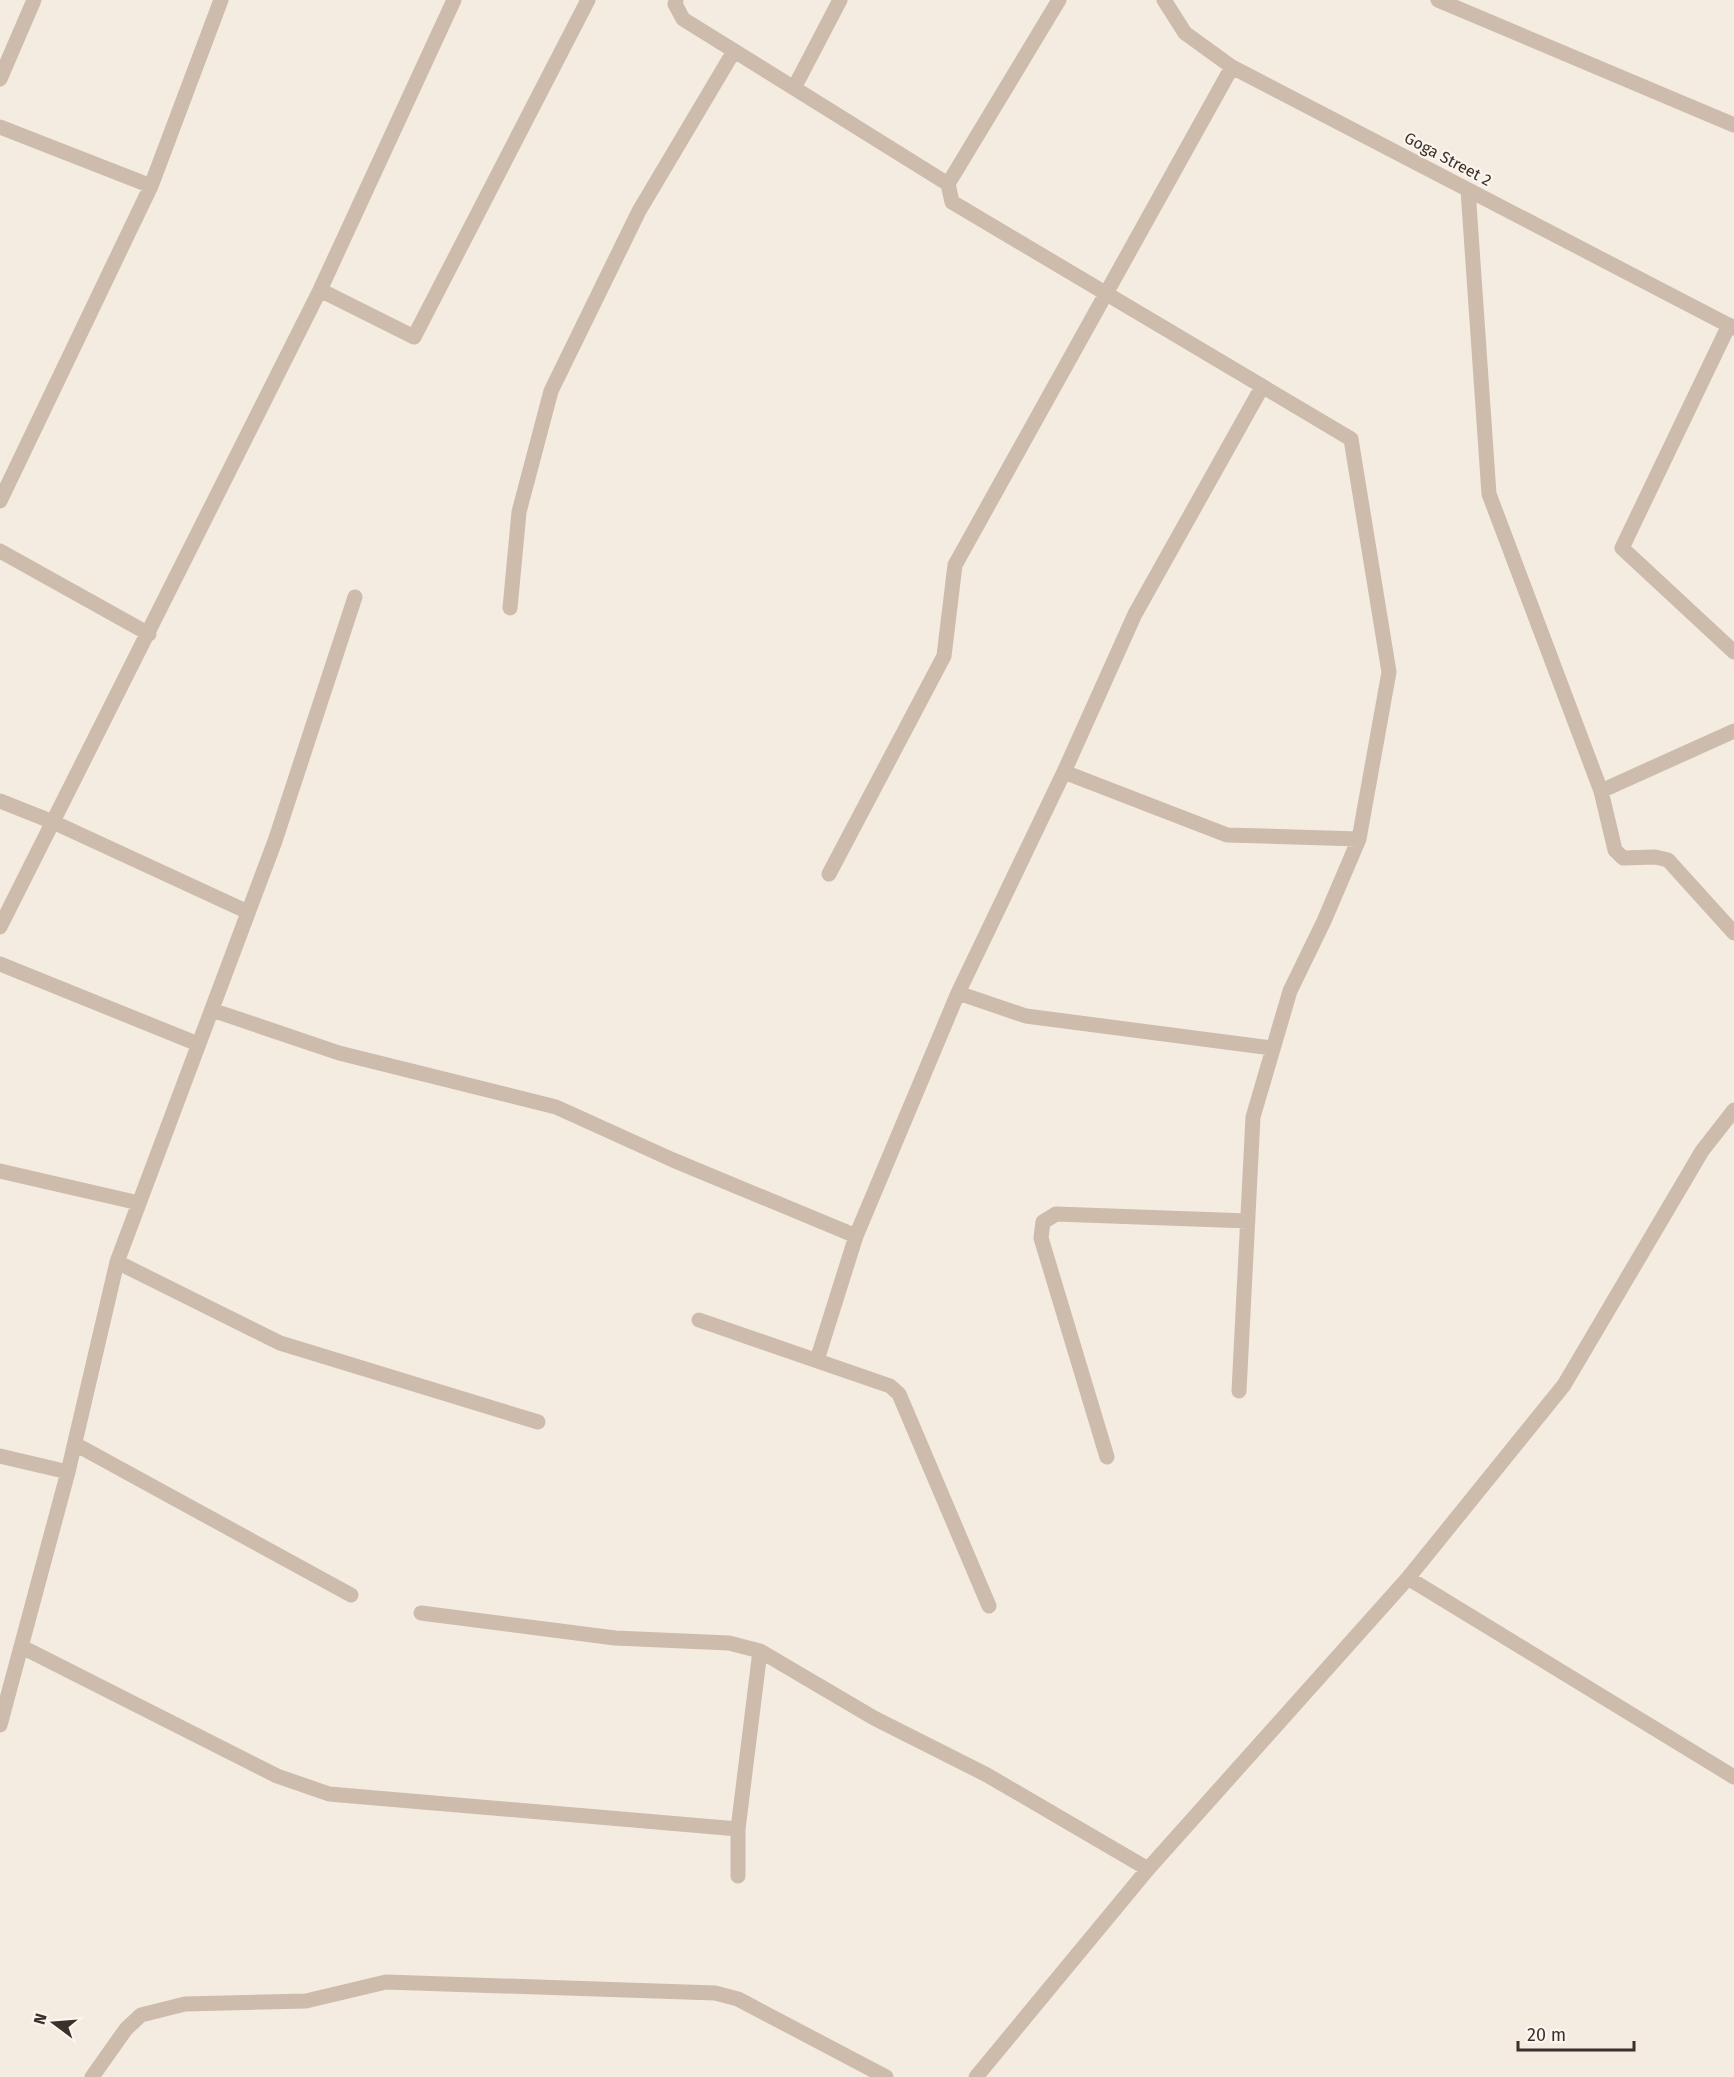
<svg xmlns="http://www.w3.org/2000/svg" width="1734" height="2077" viewBox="0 0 1734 2077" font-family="'Fira Sans',sans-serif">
<rect width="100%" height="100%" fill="#f4ebe1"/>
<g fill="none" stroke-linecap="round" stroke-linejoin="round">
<path stroke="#cdbbac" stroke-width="15" d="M 676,0 L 675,4 L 683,19 L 948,184
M 1059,0 L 948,184 L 952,202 L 1351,439 L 1389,672 L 1359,839 L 1324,921 L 1290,991 L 1253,1117 L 1239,1391
M 1164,0 L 1185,33 L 1232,67 L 1734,328
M 1438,0 L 1734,125
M 0,79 L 34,0
M 794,88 L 840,0
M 0,127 L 151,186 L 0,501
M 151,186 L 221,0
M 1468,190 L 1489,494 L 1601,791 L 1615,850 L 1623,858 L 1655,857 L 1668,860 L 1734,933
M 320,290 L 414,337 L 588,0
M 1729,325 L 1622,548 L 1734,652
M 0,551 L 149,634
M 510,608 L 519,512 L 551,391 L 639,211 L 734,51
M 1064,772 L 1227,835 L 1359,839
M 1601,791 L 1734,731
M 0,801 L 53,822 L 248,912
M 829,874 L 944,656 L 955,565 L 1232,67
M 0,927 L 320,290 L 454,0
M 0,964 L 198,1044
M 958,993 L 1026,1016 L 1272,1048
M 212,1010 L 339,1053 L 556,1107 L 673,1160 L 856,1236
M 0,1171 L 139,1203
M 117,1262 L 280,1343 L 538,1422
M 699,1320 L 890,1386 L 899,1394 L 989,1606
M 817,1360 L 856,1236 L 958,993 L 1064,772 L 1135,614 L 1262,387
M 75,1444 L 351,1595
M 0,1456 L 68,1472
M 1107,1457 L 1041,1238 L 1043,1222 L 1056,1214 L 1248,1221
M 1408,1578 L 1734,1777
M 421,1613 L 615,1638 L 729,1643 L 760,1651 L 874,1718 L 987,1775 L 1148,1869
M 22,1647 L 277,1776 L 329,1794 L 738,1829
M 0,1725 L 68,1472 L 117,1262 L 275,841 L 355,597
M 738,1876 L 738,1829 L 760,1651
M 92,2077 L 126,2029 L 141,2015 L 185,2004 L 306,2001 L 386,1982 L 715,1993 L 738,1999 L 886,2077
M 976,2077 L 1148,1869 L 1408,1578 L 1564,1385 L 1702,1151 L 1734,1110"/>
</g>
<g text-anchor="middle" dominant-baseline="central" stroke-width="4.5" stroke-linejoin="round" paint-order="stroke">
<g font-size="16" fill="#3b302b" stroke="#fbf5ee">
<text transform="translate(1448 159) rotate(28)">Goga Street 2</text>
</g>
</g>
<g transform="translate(54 2023) rotate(286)" stroke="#fbf5ee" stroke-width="4.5" paint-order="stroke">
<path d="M0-4.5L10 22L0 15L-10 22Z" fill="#3b302b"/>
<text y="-9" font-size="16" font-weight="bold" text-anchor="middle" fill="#3b302b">N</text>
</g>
<path d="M1518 2041v9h116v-9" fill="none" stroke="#3b302b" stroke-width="3"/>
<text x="1527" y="2041" font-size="18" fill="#3b302b" stroke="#fbf5ee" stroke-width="4.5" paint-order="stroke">20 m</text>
</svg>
